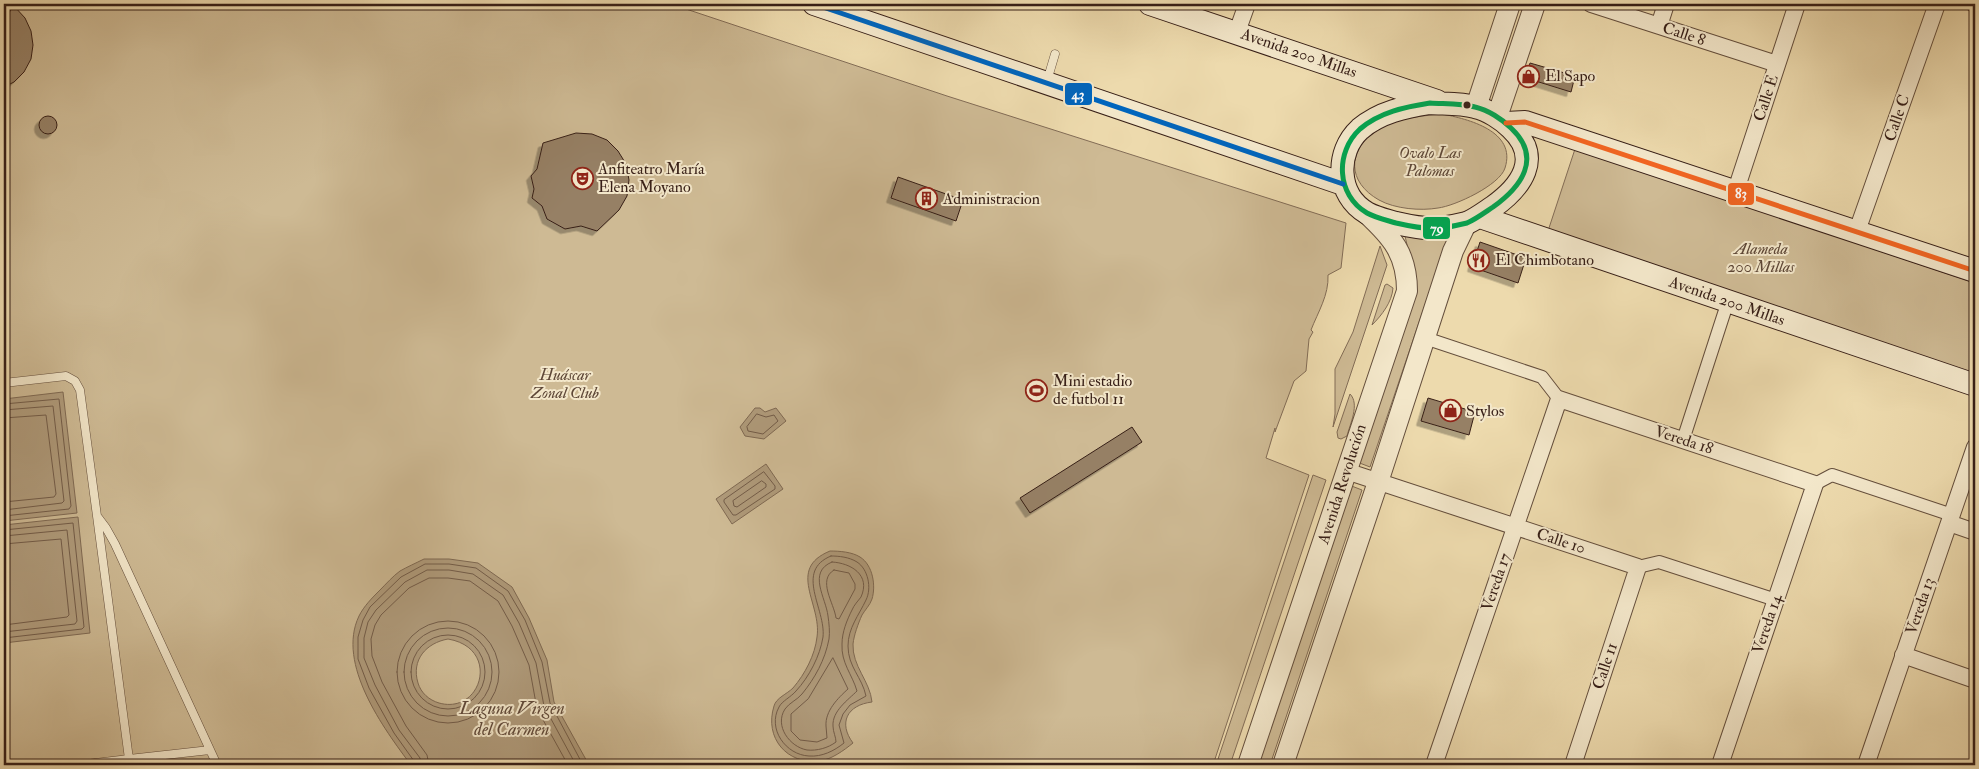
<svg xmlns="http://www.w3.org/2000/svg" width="1979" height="769" viewBox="0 0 1979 769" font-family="'IM FELL Double Pica',serif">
<defs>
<filter id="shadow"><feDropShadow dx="-4.5" dy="4.5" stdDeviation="0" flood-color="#0004"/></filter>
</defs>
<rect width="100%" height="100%" fill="#eddaad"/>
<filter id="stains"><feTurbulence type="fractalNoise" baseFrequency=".004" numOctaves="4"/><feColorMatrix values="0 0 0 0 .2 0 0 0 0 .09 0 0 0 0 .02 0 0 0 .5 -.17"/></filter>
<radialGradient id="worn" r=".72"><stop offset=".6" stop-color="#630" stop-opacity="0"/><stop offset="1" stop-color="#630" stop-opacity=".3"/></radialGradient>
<path fill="#ceba94" stroke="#826c56" d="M 4,4 L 671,4 L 947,96 L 1346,223 L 1341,268 L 1328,275 C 1329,295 1318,312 1311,330 L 1313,332 L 1309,339 L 1306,371 L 1294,381 L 1275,432 L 1275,428 L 1266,458 L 1309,475 L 1213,765 L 4,765 Z
M 1442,114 C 1468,119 1517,131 1505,168 C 1500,185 1455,206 1438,208 C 1421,211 1395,209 1379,200 C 1347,182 1347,151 1376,131 C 1394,118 1421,116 1442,114 Z
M 1575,149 L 1975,283 L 1975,377 L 1547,234 Z
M 1405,236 L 1448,237 L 1370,467 L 1357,462 L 1411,262 Z
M 1380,246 L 1387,265 L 1333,427 L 1335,414 L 1335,369 L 1353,332 Z
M 1387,284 L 1393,288 C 1392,302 1382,315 1372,325 L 1385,285 Z
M 1350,394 C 1360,404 1350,424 1347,436 L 1341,439 L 1338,438 L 1337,432 Z
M 1313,475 L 1326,480 L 1230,765 L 1216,765 Z
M 1349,485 L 1362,490 L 1270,765 L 1255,765 Z"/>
<path fill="#af9a7a" stroke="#7f6952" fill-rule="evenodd" d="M 63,392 L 77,513 L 4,521 L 4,399 Z
M 755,408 L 760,408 L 765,412 L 776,408 L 786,421 L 764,439 L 745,436 L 740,427 Z
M 766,464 L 783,489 L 732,524 L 716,499 Z
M 78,517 L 90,633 L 4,643 L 4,525 Z
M 830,551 C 840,551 852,552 860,557 C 873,565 876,586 872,599 C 870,605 865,610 862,615 C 858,624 854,635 853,644 C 852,666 870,681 872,702 C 847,705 838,723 853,743 C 843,751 832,759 820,761 C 787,765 764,738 774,706 C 776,698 787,694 793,688 C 805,674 815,655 817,637 C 822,604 786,569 830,551 Z
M 424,559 L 449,559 L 478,563 L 512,587 L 529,618 L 547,660 L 554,702 L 589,765 L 411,765 C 384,729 336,664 359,616 C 364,606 372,598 380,590 C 386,584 393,576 400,571 C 407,567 416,563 424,559 ZM 448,639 C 501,648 482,715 439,703 C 429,700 421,693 418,683 C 411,660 426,643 448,639 Z"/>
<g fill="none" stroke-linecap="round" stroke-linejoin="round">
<path stroke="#735c48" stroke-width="1" d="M 4,404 L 59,399 L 71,506 L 69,509 L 4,516
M 4,410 L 53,406 L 64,501 L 62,503 L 4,510
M 757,414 L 766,417 L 774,415 L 778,421 L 763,434 L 748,431 L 747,427 Z
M 4,418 L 46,415 L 56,494 L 54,497 L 4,502
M 764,472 L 775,486 L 775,489 L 736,515 L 733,515 L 724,502 L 724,500 Z
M 762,481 L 766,484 L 766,487 L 737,507 L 734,506 L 733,501 Z
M 4,530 L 73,523 L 84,627 L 82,629 L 4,638
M 4,536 L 67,530 L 77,621 L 75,624 L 4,632
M 4,544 L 61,539 L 69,615 L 67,617 L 4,625
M 831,556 C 839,556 849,557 857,562 C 868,569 872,588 866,600 C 859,615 848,628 848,646 C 848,667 862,677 866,696 L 850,705 L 843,714 L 839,725 L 844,743 C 834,751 822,757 809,756 C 786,755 767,729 779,707 C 782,701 791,697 796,691 C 809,677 820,656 823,637 C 826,609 794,571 831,556 Z
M 832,562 C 851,563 871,575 861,597 C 858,601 854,605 852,610 C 847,620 842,632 842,644 C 841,663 852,674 857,691 C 848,700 832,711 833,726 C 833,732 836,737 836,742 C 828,748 817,751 807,750 C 790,747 774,726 785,709 C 789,703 797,700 802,694 C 815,678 825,660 829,639 C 830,632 829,623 828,616 C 826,598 807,572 832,562 Z
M 834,570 L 849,573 L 855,584 L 855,589 L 839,619 L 836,618 C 834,603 817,580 834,570 Z
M397 672a51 51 0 1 1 102 0a51 51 0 1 1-102 0Z
M404 672a44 44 0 1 1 88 0a44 44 0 1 1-88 0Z
M411 672a37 37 0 1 1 74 0a37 37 0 1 1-74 0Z
M 833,658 L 848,689 C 838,698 825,711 826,726 C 826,730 827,734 827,738 L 817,742 L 800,740 L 791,731 L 791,714 L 808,699 Z
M 415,765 L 414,761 L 394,733 L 369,688 L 358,659 L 358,637 L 363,620 L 370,607 L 401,577 L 425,564 L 449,564 L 476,568 L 508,591 L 525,620 L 542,662 L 550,703 L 583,765
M 421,765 L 420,758 L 399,730 L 375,685 L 364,658 L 364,638 L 368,622 L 376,610 L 405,582 L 427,570 L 449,570 L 473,574 L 503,595 L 519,623 L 536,663 L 544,706 L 576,765
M 429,765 L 427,755 L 406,726 L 382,682 L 372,656 L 371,639 L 375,625 L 381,615 L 409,588 L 429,578 L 448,578 L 470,581 L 498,601 L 512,626 L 529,665 L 537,709 L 568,765"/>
</g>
<path fill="#968065" stroke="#371f17" filter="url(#shadow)" d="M 14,6 L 25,18 L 31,31 L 33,45 L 31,59 L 24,72 L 14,82 L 4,87 L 4,19 Z
M 1530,63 L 1575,76 L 1571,92 L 1526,78 Z
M39 125a9 9 0 1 1 18 0a9 9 0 1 1-18 0Z
M 576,133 L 592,134 L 607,140 L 618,151 L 626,164 L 629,180 L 627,196 L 619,210 L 597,231 L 581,226 L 565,229 L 547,219 L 542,206 L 532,198 L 534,189 L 531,176 L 537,169 L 543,143 Z
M 898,177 L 963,200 L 956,221 L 891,198 Z
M 1480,242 L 1526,258 L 1518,283 L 1472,267 Z
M 1428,398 L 1475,412 L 1469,435 L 1421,421 Z
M 1132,427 L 1142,442 L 1030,513 L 1020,498 Z"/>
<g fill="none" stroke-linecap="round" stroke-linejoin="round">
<defs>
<path id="service" d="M 1047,81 L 1055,54
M 4,383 L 66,376 L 75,381 L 80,390 L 97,516 L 106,528 L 115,544 L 217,765
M 129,759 L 210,750
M 78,765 L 129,759 L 97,516"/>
<path id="pedestrian" d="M 1425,338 L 1542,377 L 1559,399
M 1683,440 L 1728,301
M 1815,484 L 1832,475 L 1952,515
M 1638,567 L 1659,562 L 1776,600"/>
<path id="minor" d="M 1591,4 L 1777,64
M 1974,4 L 1975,4
M 1659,26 L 1666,4
M 1237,32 L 1247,4
M 1735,193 L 1797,4
M 1857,231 L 1937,4
M 1346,471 L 1638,567 L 1573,765
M 1949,523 L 1975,532
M 1903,655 L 1975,680
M 1434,765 L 1559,399 L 1815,484 L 1720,765
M 1866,765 L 1975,447"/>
<path id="tertiary" d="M 1476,107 L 1510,4
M 1497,117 L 1535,4
M 1248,765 L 1407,291 C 1407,254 1392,237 1366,213
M 1283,765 L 1378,482 L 1453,251 L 1467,222"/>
<path id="secondary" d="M 814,4 L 1343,184
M 1150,4 L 1437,101
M 1430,103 C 1444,104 1461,103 1475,107 C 1488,110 1502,119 1511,128 C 1543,158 1521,187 1493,207 C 1484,213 1476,219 1467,223 C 1459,225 1449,227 1441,228 C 1427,230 1409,226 1396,223 C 1386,220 1376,218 1367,213 C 1336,195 1335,152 1360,129 C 1380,112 1405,107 1430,103 Z
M 1506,123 L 1525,122 L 1975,271
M 1480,217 L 1975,385"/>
</defs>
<use href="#service" stroke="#644e3c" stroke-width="9"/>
<use href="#pedestrian" stroke="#644e3c" stroke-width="14"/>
<use href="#minor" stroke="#644e3c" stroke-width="18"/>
<use href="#tertiary" stroke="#644e3c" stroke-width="22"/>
<use href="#secondary" stroke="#371f17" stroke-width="24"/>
<use href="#service" stroke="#f3e7ca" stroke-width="8"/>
<use href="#pedestrian" stroke="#f3e7ca" stroke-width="12"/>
<use href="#minor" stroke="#f3e7ca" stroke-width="16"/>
<use href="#tertiary" stroke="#f3e7ca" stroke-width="20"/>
<use href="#secondary" stroke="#f3e7ca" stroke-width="22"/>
<defs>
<path id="bus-1" d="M 1430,103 C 1444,104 1461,103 1475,107 C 1488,110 1502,119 1511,128 C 1543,158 1521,187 1493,207 C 1484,213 1476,219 1467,223 C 1459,225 1449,227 1441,228 C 1427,230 1409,226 1396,223 C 1386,220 1376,218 1367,213 C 1336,195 1335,152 1360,129 C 1380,112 1405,107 1430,103 Z"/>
<path id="bus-2" d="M 1506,123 L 1525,122 L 1975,271"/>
<path id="bus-3" d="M 814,4 L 1343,184"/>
</defs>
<use href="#bus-1" stroke="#f3e7ca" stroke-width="9"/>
<use href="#bus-2" stroke="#f3e7ca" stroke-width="9"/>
<use href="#bus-3" stroke="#f3e7ca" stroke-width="9"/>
<use href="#bus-1" stroke="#00a651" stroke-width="5"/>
<use href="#bus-2" stroke="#f26522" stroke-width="5"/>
<use href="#bus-3" stroke="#0065bd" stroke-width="5"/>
</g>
<defs>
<symbol id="shop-ring" viewBox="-11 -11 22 22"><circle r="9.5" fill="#f3e7ca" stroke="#8f2418" stroke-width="1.5"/><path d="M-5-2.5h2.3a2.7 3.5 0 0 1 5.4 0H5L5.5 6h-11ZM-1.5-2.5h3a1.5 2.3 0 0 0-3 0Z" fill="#8f2418"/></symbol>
<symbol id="theatre-ring" viewBox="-11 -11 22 22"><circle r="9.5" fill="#f3e7ca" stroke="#8f2418" stroke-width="1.5"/><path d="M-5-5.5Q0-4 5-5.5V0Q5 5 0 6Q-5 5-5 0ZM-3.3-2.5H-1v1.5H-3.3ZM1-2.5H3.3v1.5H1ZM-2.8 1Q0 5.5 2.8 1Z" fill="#8f2418"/></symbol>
<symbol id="building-ring" viewBox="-11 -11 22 22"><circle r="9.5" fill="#f3e7ca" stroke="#8f2418" stroke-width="1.5"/><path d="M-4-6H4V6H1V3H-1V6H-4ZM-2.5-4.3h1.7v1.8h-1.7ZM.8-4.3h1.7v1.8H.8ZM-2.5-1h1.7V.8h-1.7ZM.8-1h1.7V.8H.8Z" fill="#8f2418"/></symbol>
<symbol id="restaurant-ring" viewBox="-11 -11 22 22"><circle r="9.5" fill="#f3e7ca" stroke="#8f2418" stroke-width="1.5"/><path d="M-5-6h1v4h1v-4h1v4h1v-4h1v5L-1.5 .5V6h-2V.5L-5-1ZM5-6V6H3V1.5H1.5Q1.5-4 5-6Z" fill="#8f2418"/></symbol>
<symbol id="stadium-ring" viewBox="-11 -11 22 22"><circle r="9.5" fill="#f3e7ca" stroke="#8f2418" stroke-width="1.5"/><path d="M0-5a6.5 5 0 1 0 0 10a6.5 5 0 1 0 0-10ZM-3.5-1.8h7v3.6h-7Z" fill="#8f2418"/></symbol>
</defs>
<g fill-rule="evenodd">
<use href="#shop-ring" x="1516" y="64" width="25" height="25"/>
<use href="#theatre-ring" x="570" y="166" width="25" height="25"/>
<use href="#building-ring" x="914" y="186" width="25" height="25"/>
<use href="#restaurant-ring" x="1466" y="248" width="25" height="25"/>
<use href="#stadium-ring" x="1024" y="378" width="25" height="25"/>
<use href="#shop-ring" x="1438" y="398" width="25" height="25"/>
</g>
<circle fill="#371f17" stroke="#f3e7ca" stroke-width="2" cx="1467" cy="105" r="4.5"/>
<g text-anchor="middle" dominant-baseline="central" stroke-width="4" stroke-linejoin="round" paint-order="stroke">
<g font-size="16" fill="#371f17" stroke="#f3e7ca">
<text transform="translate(1684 34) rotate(18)">Calle 8</text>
<text transform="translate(1299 53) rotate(19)">Avenida 200 Millas</text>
<text transform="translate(1766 98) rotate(-72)">Calle E</text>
<text transform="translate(1897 118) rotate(-71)">Calle C</text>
<text transform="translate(1727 301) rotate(19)">Avenida 200 Millas</text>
<text transform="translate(1684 440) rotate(18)">Vereda 18</text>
<text transform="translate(1342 484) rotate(-72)">Avenida Revolución</text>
<text transform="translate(1561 541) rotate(18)">Calle 10</text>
<text transform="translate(1496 582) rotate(-71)">Vereda 17</text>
<text transform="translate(1920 606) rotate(-71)">Vereda 13</text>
<text transform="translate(1767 624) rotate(-71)">Vereda 14</text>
<text transform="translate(1605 666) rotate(-72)">Calle 11</text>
</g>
<g font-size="16" fill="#371f17" stroke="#f3e7ca" text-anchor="start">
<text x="1545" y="76">El Sapo</text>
<text x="598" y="169">Anfiteatro María<tspan x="598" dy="18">Elena Moyano</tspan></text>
<text x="943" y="199">Administracion</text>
<text x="1495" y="260">El Chimbotano</text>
<text x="1053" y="381">Mini estadio<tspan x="1053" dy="18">de futbol 11</tspan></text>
<text x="1466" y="411">Stylos</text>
</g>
<g font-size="16" font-style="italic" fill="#5d4636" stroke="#f3e7ca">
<text x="1430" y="153">Ovalo Las<tspan x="1430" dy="18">Palomas</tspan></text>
<text x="1761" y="249">Alameda<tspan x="1761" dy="18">200 Millas</tspan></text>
<text x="565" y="375">Huáscar<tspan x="565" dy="18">Zonal Club</tspan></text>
</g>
<g font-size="18" font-style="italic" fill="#614a3a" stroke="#f3e7ca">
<text x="512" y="708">Laguna Virgen<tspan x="512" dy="21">del Carmen</tspan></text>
</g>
</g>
<g stroke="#f3e7ca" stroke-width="2">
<rect x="1064" y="82" width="29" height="24" rx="5" fill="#0065bd"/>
<rect x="1727" y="182" width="28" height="24" rx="5" fill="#f26522"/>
<rect x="1422" y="216" width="29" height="24" rx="5" fill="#00a651"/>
</g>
<g font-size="14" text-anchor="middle" font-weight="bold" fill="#fff">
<text x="1078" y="99">43</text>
<text x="1741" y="198">83</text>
<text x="1437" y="233">79</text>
</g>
<rect width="1979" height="769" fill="none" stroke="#eddaad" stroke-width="20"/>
<rect x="5" y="5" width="1969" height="759" fill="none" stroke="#371f17" stroke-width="2.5"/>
<rect x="10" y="10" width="1959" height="749" fill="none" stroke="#371f17"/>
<rect width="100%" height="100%" filter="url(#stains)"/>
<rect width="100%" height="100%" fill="url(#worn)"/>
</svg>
